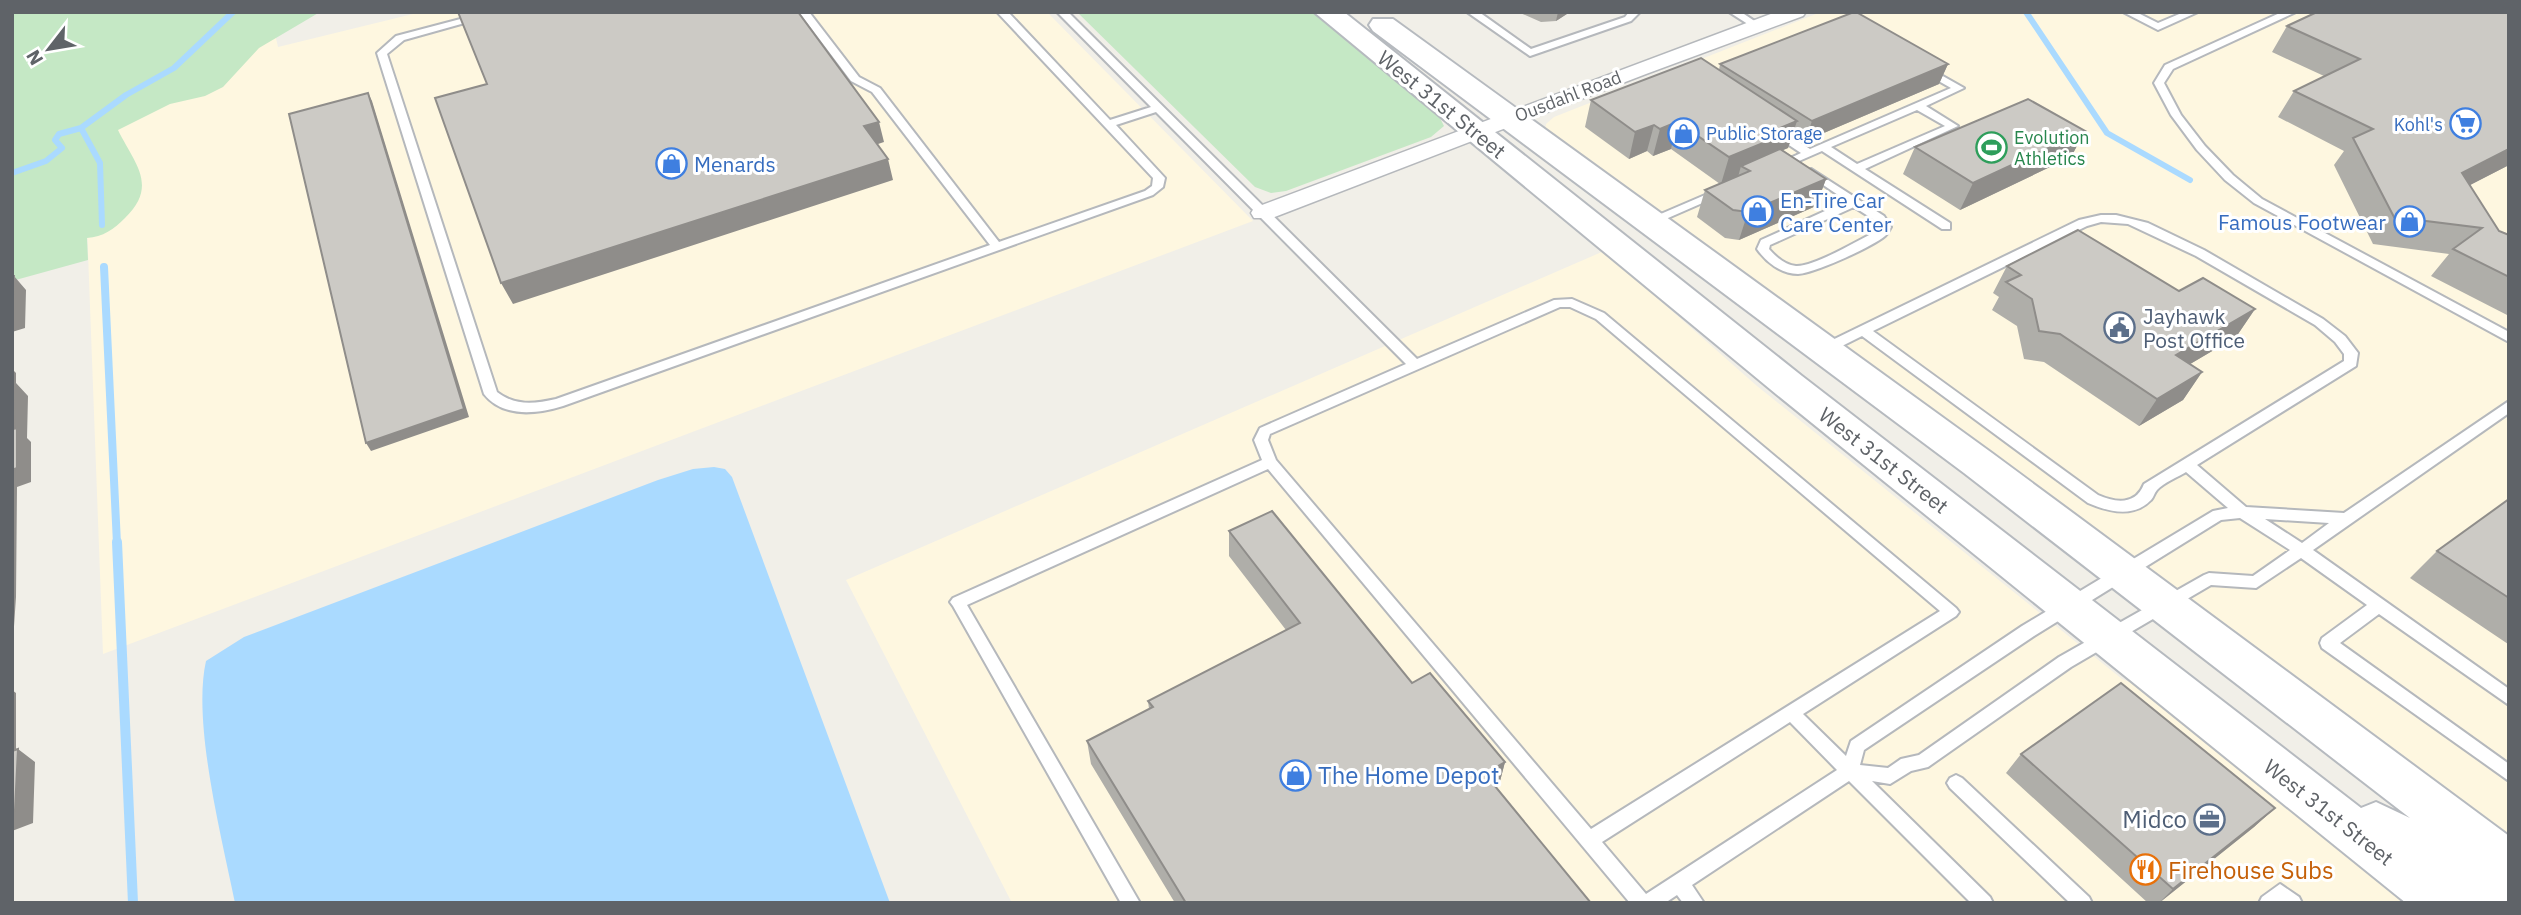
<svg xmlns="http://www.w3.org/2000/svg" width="2521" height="915" viewBox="0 0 2521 915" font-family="'IBM Plex Sans',sans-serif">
<rect width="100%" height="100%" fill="#f1efe8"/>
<path fill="#fef7e0" d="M 79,12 L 270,12 L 278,47 L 421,12 L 1047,12 L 1253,221 L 103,654 Z
M 1821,12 L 2509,12 L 2509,847 L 1545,133 L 1546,124 L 1554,117 Z
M 1604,251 L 1757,386 L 2122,679 L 2150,690 L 2418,903 L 1012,903 L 846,580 Z"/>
<path fill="#c5e8c5" d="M 12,12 L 320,12 L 259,48 L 223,87 L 205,96 L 170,104 L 118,130 C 134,163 159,185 125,218 C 114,229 103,237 87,238 L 88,260 L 12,281 Z
M 1077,12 L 1314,12 L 1438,114 L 1444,126 L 1431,137 L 1286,191 L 1271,193 L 1255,187 Z"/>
<path fill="#aadaff" d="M 714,467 L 725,469 L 732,477 L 890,903 L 235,903 C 222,838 192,723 206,661 L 244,637 L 658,480 L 693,469 Z"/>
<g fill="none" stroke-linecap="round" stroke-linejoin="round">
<path stroke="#aadaff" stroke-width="6" d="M 2026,12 L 2107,133 L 2190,180
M 81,128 L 100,163 L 102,225
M 12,173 L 46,161 L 62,148 L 55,140 L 59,134 L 81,128 L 126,95 L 174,68 L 233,12"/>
<path stroke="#aadaff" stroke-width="8" d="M 104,267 L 117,544"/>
<path stroke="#aadaff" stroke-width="10" d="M 117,542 L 133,903"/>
<defs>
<path id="service" d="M 487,12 L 504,12 L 404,40 L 387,54 L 497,392 C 515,406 534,404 556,399 L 990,245 L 872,92 L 851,81 L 799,12 L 809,12 L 859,77 L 880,88 L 999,242 L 1145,191 L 1152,186 L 1153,178 L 997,12 L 1008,12 L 1110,120 L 1151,107 L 1057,12 L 1068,12 L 1417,359 L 1554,300 L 1572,299 L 1604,313 L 1956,608 L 1959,612 L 1956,616 L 1803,714 L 1846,756 L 1851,741 L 2022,626 L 2213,511 L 2228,508 L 2186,472 C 2178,477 2163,483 2157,490 C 2154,493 2154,497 2151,500 C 2134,518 2109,512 2088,503 L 1862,336 L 1830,352 L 1820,352 L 1819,349 L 1820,346 L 2079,220 L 2101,215 L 2116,215 L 2148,223 L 2204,250 L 2323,319 L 2345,336 L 2358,353 L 2356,366 L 2197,465 L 2246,507 L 2344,513 L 2509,401 L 2509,413 L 2313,550 L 2509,689 L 2509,705 L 2379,614 L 2340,643 L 2509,764 L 2509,781 L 2322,648 L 2320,643 L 2322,638 L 2367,605 L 2301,558 L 2256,588 L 2211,585 L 2071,667 L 1928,767 L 1911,771 L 1890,784 L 1872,781 L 1990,897 L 1993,903 L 1971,903 L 1849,781 L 1692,885 L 1704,903 L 1683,903 L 1677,895 L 1665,903 L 1630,903 L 1268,469 L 967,605 L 1140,903 L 1121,903 L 953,606 L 950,602 L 953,598 L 1262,460 L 1254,440 L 1260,428 L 1406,364 L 1156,112 L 1116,125 L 1165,178 L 1163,187 L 1153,195 L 563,406 C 537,414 503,418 484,394 L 377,53 L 396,36 ZM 2101,222 L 2128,224 L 2196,256 L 2315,325 L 2335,342 L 2344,354 L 2344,361 L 2144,484 C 2136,505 2116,503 2098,495 L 1873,331 L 2087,226 ZM 1560,307 L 1570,307 L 1596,319 L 1940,611 L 1591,829 L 1276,460 L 1268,440 L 1270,434 ZM 2240,518 L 2290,550 L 2253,576 L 2209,573 L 2204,575 L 2059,657 L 1919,755 L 1901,759 L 1888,768 L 1860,765 L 1864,750 L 2034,636 L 2221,520 ZM 2265,519 L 2329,523 L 2302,543 ZM 1790,722 L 1837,770 L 1646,894 L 1602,842 Z
M 1467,12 L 1479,12 L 1531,49 L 1625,17 L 1629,12 L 1640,12 L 1631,21 L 1530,56 Z
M 1729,12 L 1741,12 L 1762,26 L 1754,28 Z
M 2123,12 L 2136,12 L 2158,23 L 2184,12 L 2198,12 L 2158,30 Z
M 2282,12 L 2296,12 L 2173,69 L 2164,83 L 2181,115 L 2205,146 L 2233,175 L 2262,199 L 2509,332 L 2509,342 L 2254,203 L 2225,180 L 2197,150 L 2171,115 L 2154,83 L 2165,65 Z
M 1925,66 L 1964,88 L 1926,106 L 1958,126 L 1865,169 L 1950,223 L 1950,229 L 1942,229 L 1822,151 L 1783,168 L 1775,168 L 1773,166 L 1801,153 L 1771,133 L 1771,129 L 1779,129 L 1810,149 L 1951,88 L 1921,71 L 1921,67 ZM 1917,110 L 1945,126 L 1857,164 L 1831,147 Z
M 1811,169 L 1884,216 L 1891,227 C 1889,230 1888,234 1885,236 C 1872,247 1815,273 1798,274 C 1781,274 1766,262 1757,249 L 1761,240 L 1847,201 L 1807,174 L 1805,172 ZM 1854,207 L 1876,221 L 1879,227 L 1877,231 C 1860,239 1814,267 1796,266 C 1785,265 1776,257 1769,249 L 1770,245 Z
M 1719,189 L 1725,192 L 1723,194 L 1652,225 L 1648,226 L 1642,222 Z
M 1956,775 L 1962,778 L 2089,897 L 2092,903 L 2070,903 L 1950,788 L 1947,783 L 1950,778 Z
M 2280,884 L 2299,897 L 2302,903 L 2259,903 L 2262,897 Z"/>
<path id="minor" d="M 1776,12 L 1806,12 L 1803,16 L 1646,74 L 1272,218 L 1254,218 L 1251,213 L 1254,208 Z"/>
<path id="secondary" d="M 1314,12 L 1344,12 L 1802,376 L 2361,808 L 2376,802 L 2410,818 L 1964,473 L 1373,31 L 1369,25 L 1373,19 L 1393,19 L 1992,453 L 2509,836 L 2509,903 L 2406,903 L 1776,394 Z"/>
</defs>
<use href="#service" stroke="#b5b8bc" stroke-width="4"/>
<use href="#minor" stroke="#b5b8bc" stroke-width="3"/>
<use href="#secondary" stroke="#b6babf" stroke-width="4"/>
<use href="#service" fill="#fff" fill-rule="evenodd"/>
<use href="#minor" fill="#fff" fill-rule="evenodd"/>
<use href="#secondary" fill="#fff" fill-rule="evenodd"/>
</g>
<path fill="#afaea9" d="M 1518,12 L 1570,12 L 1556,21 L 1541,22 Z
M 2509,12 L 2509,165 L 2470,185 L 2499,231 L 2509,235 L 2509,316 L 2431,276 L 2449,254 L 2373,244 L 2334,165 L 2344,151 L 2278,117 L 2294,91 L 2324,76 L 2272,52 L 2287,26 Z
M 1720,64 L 1948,64 L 1939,84 L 1805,141 L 1793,134 L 1788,148 L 1783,150 L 1826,179 L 1816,206 L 1739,240 L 1725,238 L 1697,217 L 1705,190 L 1720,184 L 1671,149 L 1653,156 L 1647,151 L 1629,159 L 1585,127 L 1591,100 L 1719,70 Z
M 2085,131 L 2071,157 L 1960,210 L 1903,174 L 1915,147 Z
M 2007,266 L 2179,291 L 2255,309 L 2236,337 L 2190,364 L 2202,372 L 2183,400 L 2139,426 L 2044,362 L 2024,359 L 2017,326 L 1992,310 L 1999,297 L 1993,293 Z
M 2509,499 L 2509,643 L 2508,644 L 2410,578 L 2437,551 Z
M 1229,531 L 1412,683 L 1505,762 L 1499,785 L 1496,787 L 1591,903 L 1175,903 L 1091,764 L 1087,741 L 1149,709 L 1148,701 L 1286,630 L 1229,556 Z
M 2021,754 L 2275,808 L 2254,827 L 2159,903 L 2148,903 L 2006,773 Z"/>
<path fill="#8f8d8a" d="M 1558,12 L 1570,12 L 1556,21 Z
M 1948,64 L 1939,84 L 1805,141 L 1812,121 Z
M 368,93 L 372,101 L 469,417 L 371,451 L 366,443 Z
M 1797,121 L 1788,148 L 1762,159 L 1741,166 L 1738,177 L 1721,184 L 1729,157 L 1761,136 Z
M 879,122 L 884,142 L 869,147 L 864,126 Z
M 1677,122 L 1671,149 L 1653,156 L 1660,129 Z
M 1654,125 L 1647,151 L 1629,159 L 1635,132 Z
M 2085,131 L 2071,157 L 1960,210 L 1973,183 Z
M 2509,149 L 2509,165 L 2441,200 L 2462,173 Z
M 888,159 L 893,180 L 513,304 L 501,283 Z
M 1826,179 L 1816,206 L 1739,240 L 1748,212 Z
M 14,276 L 26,290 L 25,328 L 12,332 Z
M 2255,309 L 2236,337 L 2158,383 L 2176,355 Z
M 12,369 L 16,373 L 16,383 L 28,396 L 27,438 L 31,442 L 31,482 L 17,487 L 16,597 L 13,641 L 12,641 L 13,429 Z
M 2202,372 L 2183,400 L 2139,426 L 2157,399 Z
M 12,690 L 16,693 L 16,769 L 12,766 Z
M 18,749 L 35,762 L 33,823 L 12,831 L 12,811 Z
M 1505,762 L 1499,785 L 1480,796 L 1485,774 Z
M 2275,808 L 2254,827 L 2159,903 L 2173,889 Z
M 12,850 L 14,884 L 12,885 Z"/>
<path fill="#cccac5" stroke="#8f8d8a" stroke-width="2" d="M 458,12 L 798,12 L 879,122 L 864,126 L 888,159 L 501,283 L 435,98 L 487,84 Z
M 1854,12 L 1856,12 L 1948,64 L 1812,121 L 1720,64 Z
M 2317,12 L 2509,12 L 2509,149 L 2462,173 L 2499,231 L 2509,235 L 2509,277 L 2453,249 L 2482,228 L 2394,217 L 2353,138 L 2373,129 L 2294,91 L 2360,59 L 2287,26 Z
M 1701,58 L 1797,121 L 1761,136 L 1768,141 L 1729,157 L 1677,122 L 1660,129 L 1654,125 L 1635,132 L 1591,100 Z
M 368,93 L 464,409 L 366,443 L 289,114 Z
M 2028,99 L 2085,131 L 1973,183 L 1915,147 Z
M 1780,149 L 1826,179 L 1748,212 L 1733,210 L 1705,190 L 1750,171 L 1741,166 Z
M 2078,230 L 2179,291 L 2203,278 L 2255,309 L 2176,355 L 2202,372 L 2157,399 L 2060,334 L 2039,331 L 2032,299 L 2006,282 L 2021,275 L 2007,266 Z
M 12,276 L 14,276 L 12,314 Z
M 14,381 L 13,429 L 17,428 L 17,468 L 12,470 L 12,382 Z
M 2509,499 L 2509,598 L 2437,551 Z
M 1272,511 L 1412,683 L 1430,673 L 1505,762 L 1485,774 L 1591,903 L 1186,903 L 1087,741 L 1153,707 L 1148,701 L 1300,623 L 1229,531 Z
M 2121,683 L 2275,808 L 2173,889 L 2021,754 Z
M 18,749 L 15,810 L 12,811 L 12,751 Z"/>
<defs>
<symbol id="supermarket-ring" viewBox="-11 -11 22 22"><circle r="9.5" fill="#fff" stroke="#3f7fe0" stroke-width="1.5"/><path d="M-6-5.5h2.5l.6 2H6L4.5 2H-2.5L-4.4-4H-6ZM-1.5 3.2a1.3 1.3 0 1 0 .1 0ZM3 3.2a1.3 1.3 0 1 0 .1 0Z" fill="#3f7fe0"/></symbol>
<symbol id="shop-ring" viewBox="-11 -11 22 22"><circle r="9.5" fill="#fff" stroke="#3f7fe0" stroke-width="1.5"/><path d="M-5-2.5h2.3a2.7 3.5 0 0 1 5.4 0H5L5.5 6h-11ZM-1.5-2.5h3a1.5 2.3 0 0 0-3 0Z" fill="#3f7fe0"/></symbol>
<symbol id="stadium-ring" viewBox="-11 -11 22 22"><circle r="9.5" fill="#fff" stroke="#2e9e5b" stroke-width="1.5"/><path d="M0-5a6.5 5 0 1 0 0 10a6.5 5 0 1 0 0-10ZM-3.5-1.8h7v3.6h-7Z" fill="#2e9e5b"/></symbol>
<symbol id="civic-ring" viewBox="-11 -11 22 22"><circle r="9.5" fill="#fff" stroke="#5c6f8a" stroke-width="1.5"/><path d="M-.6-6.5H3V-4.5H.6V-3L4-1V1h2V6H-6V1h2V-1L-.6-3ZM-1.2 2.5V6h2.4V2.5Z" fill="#5c6f8a"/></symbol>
<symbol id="office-ring" viewBox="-11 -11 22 22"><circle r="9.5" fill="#fff" stroke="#5c6f8a" stroke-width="1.5"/><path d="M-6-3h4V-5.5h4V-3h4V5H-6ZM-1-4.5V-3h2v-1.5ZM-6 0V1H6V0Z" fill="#5c6f8a"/></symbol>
<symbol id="restaurant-ring" viewBox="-11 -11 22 22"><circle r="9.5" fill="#fff" stroke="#e8710a" stroke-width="1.5"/><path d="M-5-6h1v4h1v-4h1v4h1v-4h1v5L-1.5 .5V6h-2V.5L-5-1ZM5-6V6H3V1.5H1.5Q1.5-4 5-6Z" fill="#e8710a"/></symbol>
</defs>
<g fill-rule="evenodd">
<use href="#supermarket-ring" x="2448" y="106" width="35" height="35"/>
<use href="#shop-ring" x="1666" y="116" width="35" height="35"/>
<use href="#stadium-ring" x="1974" y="130" width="35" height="35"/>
<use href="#shop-ring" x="654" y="146" width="35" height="35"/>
<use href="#shop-ring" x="1740" y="194" width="35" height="35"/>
<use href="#shop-ring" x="2392" y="204" width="35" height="35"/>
<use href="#civic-ring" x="2102" y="310" width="35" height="35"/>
<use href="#shop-ring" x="1278" y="758" width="35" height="35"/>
<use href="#office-ring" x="2192" y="802" width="35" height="35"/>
<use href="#restaurant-ring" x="2128" y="852" width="35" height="35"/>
</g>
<g text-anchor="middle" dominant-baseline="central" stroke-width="6" stroke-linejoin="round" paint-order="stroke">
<g font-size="18" fill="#5f6368" stroke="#fff">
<text transform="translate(1568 96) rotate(-21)">Ousdahl Road</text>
</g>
<g font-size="18" fill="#366cbe" stroke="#fff" text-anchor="end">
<text x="2443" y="124">Kohl's</text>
<text x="1706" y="133" text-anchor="start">Public Storage</text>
</g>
<g font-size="18" fill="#27864d" stroke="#fff" text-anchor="start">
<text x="2014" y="137">Evolution<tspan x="2014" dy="21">Athletics</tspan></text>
</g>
<g font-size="21" fill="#5f6368" stroke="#fff">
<text transform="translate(1442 104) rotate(39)">West 31st Street</text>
<text transform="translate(1884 460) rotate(38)">West 31st Street</text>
<text transform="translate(2329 812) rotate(38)">West 31st Street</text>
</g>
<g font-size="21" fill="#366cbe" stroke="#fff" text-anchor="start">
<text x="694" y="164">Menards</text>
<text x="1780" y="200">En-Tire Car<tspan x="1780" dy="24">Care Center</tspan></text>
<text x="2386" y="222" text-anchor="end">Famous Footwear</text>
</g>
<g font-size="21" fill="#4e5e75" stroke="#fff" text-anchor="start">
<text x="2143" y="316">Jayhawk<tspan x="2143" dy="24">Post Office</tspan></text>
</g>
<g font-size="24" fill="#366cbe" stroke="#fff" text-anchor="start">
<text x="1318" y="775">The Home Depot</text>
</g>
<g font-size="24" fill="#4e5e75" stroke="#fff" text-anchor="end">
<text x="2187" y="819">Midco</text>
</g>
<g font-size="24" fill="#c56008" stroke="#fff" text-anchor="start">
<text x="2168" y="870">Firehouse Subs</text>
</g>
</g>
<rect width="2521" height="915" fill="none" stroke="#5f6368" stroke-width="28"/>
<g transform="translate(49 49) rotate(239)" stroke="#ffffff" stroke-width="5" paint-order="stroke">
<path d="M0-5L12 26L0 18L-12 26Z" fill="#5f6368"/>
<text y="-10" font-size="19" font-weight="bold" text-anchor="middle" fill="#5f6368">N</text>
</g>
</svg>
